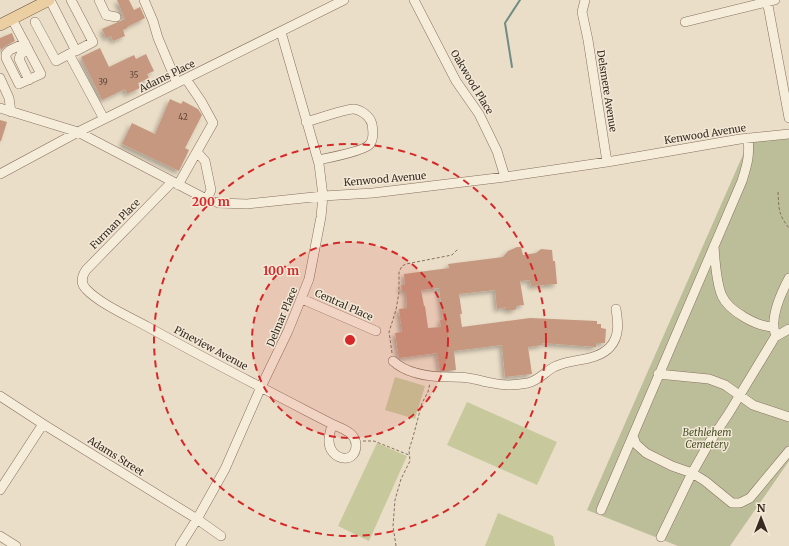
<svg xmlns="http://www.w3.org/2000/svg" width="789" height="546" viewBox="0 0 789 546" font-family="Merriweather,serif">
<defs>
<filter id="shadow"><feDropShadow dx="-3" dy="3" stdDeviation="2" flood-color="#0004"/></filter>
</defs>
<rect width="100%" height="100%" fill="#ebdec8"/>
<path fill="#c7c99c" d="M 395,377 L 425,386 L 415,419 L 385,410 Z
M 467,402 L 557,442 L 537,485 L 447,445 Z
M 377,443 L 407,456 L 369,541 L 338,526 Z
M 498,513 L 553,536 L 555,546 L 485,546 Z"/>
<path fill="#bcbe9a" d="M 789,138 L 789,461 L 730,546 L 678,546 L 587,510 L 749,141 Z"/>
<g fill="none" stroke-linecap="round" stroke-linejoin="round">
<path stroke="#6f8d84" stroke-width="2" d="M 512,67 L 505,23 L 520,0"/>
</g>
<path fill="#c69880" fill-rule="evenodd" filter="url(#shadow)" d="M 117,0 L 129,0 L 134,10 L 140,7 L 145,18 L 127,27 L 127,28 L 123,30 L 125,36 L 113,41 L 111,36 L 106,38 L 102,29 L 125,19 Z
M 12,33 L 15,41 L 7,45 L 1,50 L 0,47 L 0,38 Z
M 100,48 L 109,67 L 134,55 L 136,59 L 146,54 L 154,71 L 147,74 L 149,78 L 138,83 L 140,88 L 127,94 L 125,89 L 102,100 L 81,57 Z
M 170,99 L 181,104 L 183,101 L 198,109 L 202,115 L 185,148 L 189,150 L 179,171 L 122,144 L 132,123 L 155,134 Z
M 0,120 L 7,122 L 1,141 L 0,141 Z
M 517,247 L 521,247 L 523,255 L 536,253 L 541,249 L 552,250 L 553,261 L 555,261 L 557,284 L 531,286 L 530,280 L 520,281 L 524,305 L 516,306 L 516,309 L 514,310 L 506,310 L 506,307 L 497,309 L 495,290 L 459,294 L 462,314 L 460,314 L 462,327 L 530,318 L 597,321 L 597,324 L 601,324 L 601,328 L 606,329 L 605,343 L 596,343 L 596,347 L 542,343 L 542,345 L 528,347 L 532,374 L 505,377 L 502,345 L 454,351 L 456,370 L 447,371 L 440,371 L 437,353 L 399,358 L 395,333 L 402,332 L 399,309 L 407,308 L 406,291 L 402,291 L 401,285 L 405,285 L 404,274 L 449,268 L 448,264 L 503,257 L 508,251 ZM 439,288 L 443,319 L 440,320 L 441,327 L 428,328 L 425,306 L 424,306 L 421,290 Z"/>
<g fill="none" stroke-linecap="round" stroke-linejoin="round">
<defs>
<path id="minor" d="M 50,0 L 76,51 L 93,42 L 71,0
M 99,0 L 106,15 L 116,17
M 144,0 L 153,21 L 158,38 L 177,83
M 414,0 L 456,81 L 479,114 L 497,151 L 505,177
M 585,0 L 582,12 L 588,40 L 607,162
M 767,0 L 789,118
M 12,19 L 41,74 L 19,84 L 6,58 L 6,54 L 10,50 L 25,43
M 35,22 L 56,61 L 73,52
M 685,22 L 775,0
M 28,49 L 21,54 L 19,59 L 29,80
M 69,54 L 104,119
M 0,78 L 9,98 L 11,112
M 0,108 L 78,132 L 206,199 L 219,203 L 247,204 L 323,196 L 373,193 L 505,177 L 607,162 L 740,139 L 789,134
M 306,122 C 315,120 347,108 354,109 C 361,110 370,116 372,124 C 373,130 374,139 370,144 C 365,151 328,158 318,160
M 197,152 L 205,161 L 211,190 L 207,199
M 0,174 L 78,132 L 344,0
M 172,182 L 86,270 C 82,276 80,283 86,289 C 100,304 130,317 148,327 C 209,361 270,392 332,424
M 178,185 L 213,123 L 201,101 L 186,79
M 714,246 C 715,261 716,282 722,296 C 729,311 757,327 774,327
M 302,299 L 376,331
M 775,333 C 770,316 781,293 789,278
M 393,361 C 407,374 431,377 450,377 C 456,377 462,377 468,378 C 477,379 484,382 492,383 C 504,386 517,385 528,383 C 539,380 545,372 554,367 C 557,365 562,364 565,363 C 580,359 599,359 610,347 C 620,336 618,322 616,309
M 658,374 L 709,379 L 725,385 L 753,405 L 789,417
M 0,396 L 43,424 L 197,519 L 221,536
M 332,424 C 338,427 346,429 351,434 C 354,437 356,441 356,445 C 356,466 328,460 329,440 C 329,435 331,429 332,424 Z
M 633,436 L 636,444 L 646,453 L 672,466 L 692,473 L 705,481 L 732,503 L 740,503 L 750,498 L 789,451
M 0,490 L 43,424
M 601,510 L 742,181 C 747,165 750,156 748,138
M 0,536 L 16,546
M 661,537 L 691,475 L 709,443 L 729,413 L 775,337 L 789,329
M 180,546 L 197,519 L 225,469 L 261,387 L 288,331 L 309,279 L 321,217 L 323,196 L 319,164 L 281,32"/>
<path id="major" d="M 0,25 L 49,0"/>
</defs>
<use href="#minor" stroke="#86705e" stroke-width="10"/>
<use href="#major" stroke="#543f32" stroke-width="12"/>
<path stroke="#86705e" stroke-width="1" stroke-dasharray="3 2" stroke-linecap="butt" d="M 778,192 C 779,209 778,214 789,228
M 392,353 L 389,332 L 396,310 L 399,292 L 399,272 L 402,266 L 406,264 L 452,255 L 458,249
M 363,441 L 374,441 L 409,455
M 396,546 L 393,526 L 395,500 L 401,479 L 410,461 L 409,450 L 413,437 L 422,403 L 428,392 L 430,383"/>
<use href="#minor" stroke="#f6ecda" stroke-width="9"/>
<use href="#major" stroke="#ebcfa3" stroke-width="11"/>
</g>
<circle cx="350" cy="340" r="98" fill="#d62828" fill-opacity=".12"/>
<g fill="none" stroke="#d62828" stroke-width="2" stroke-dasharray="7 5">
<circle cx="350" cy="340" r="98"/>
<circle cx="350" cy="340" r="196"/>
</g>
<g text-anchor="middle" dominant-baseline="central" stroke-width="3" stroke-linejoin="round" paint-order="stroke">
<g font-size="8" fill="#5b4639">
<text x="134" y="75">35</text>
<text x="103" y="82">39</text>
<text x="183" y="117">42</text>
</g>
<g font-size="10" fill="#372a21" stroke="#f3e9d7">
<text transform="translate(167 76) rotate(-26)">Adams Place</text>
<text transform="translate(472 82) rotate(59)">Oakwood Place</text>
<text transform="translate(607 91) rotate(81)">Delsmere Avenue</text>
<text transform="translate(705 134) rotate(-9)">Kenwood Avenue</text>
<text transform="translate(385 179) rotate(-5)">Kenwood Avenue</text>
<text transform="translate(115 224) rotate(-45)">Furman Place</text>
<text transform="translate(344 305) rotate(24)">Central Place</text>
<text transform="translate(282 317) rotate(-67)">Delmar Place</text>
<text transform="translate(211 348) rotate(28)">Pineview Avenue</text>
<text transform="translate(116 456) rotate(32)">Adams Street</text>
</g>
<g font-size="10" font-style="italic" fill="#4b5229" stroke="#f3e9d7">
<text x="707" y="432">Bethlehem<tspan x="707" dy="12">Cemetery</tspan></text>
</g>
</g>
<circle cx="350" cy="340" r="6" fill="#d62828" stroke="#f3e9d7" stroke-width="2"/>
<g font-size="12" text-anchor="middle" font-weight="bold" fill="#d62828" stroke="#f3e9d7" stroke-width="3" stroke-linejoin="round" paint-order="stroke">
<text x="211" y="206">200 m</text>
<text x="281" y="275">100 m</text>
</g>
<g transform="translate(761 518)" stroke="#f3e9d7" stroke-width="3" paint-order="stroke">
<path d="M0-3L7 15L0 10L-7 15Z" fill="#372a21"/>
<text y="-6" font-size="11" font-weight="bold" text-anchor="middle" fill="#372a21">N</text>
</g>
</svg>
